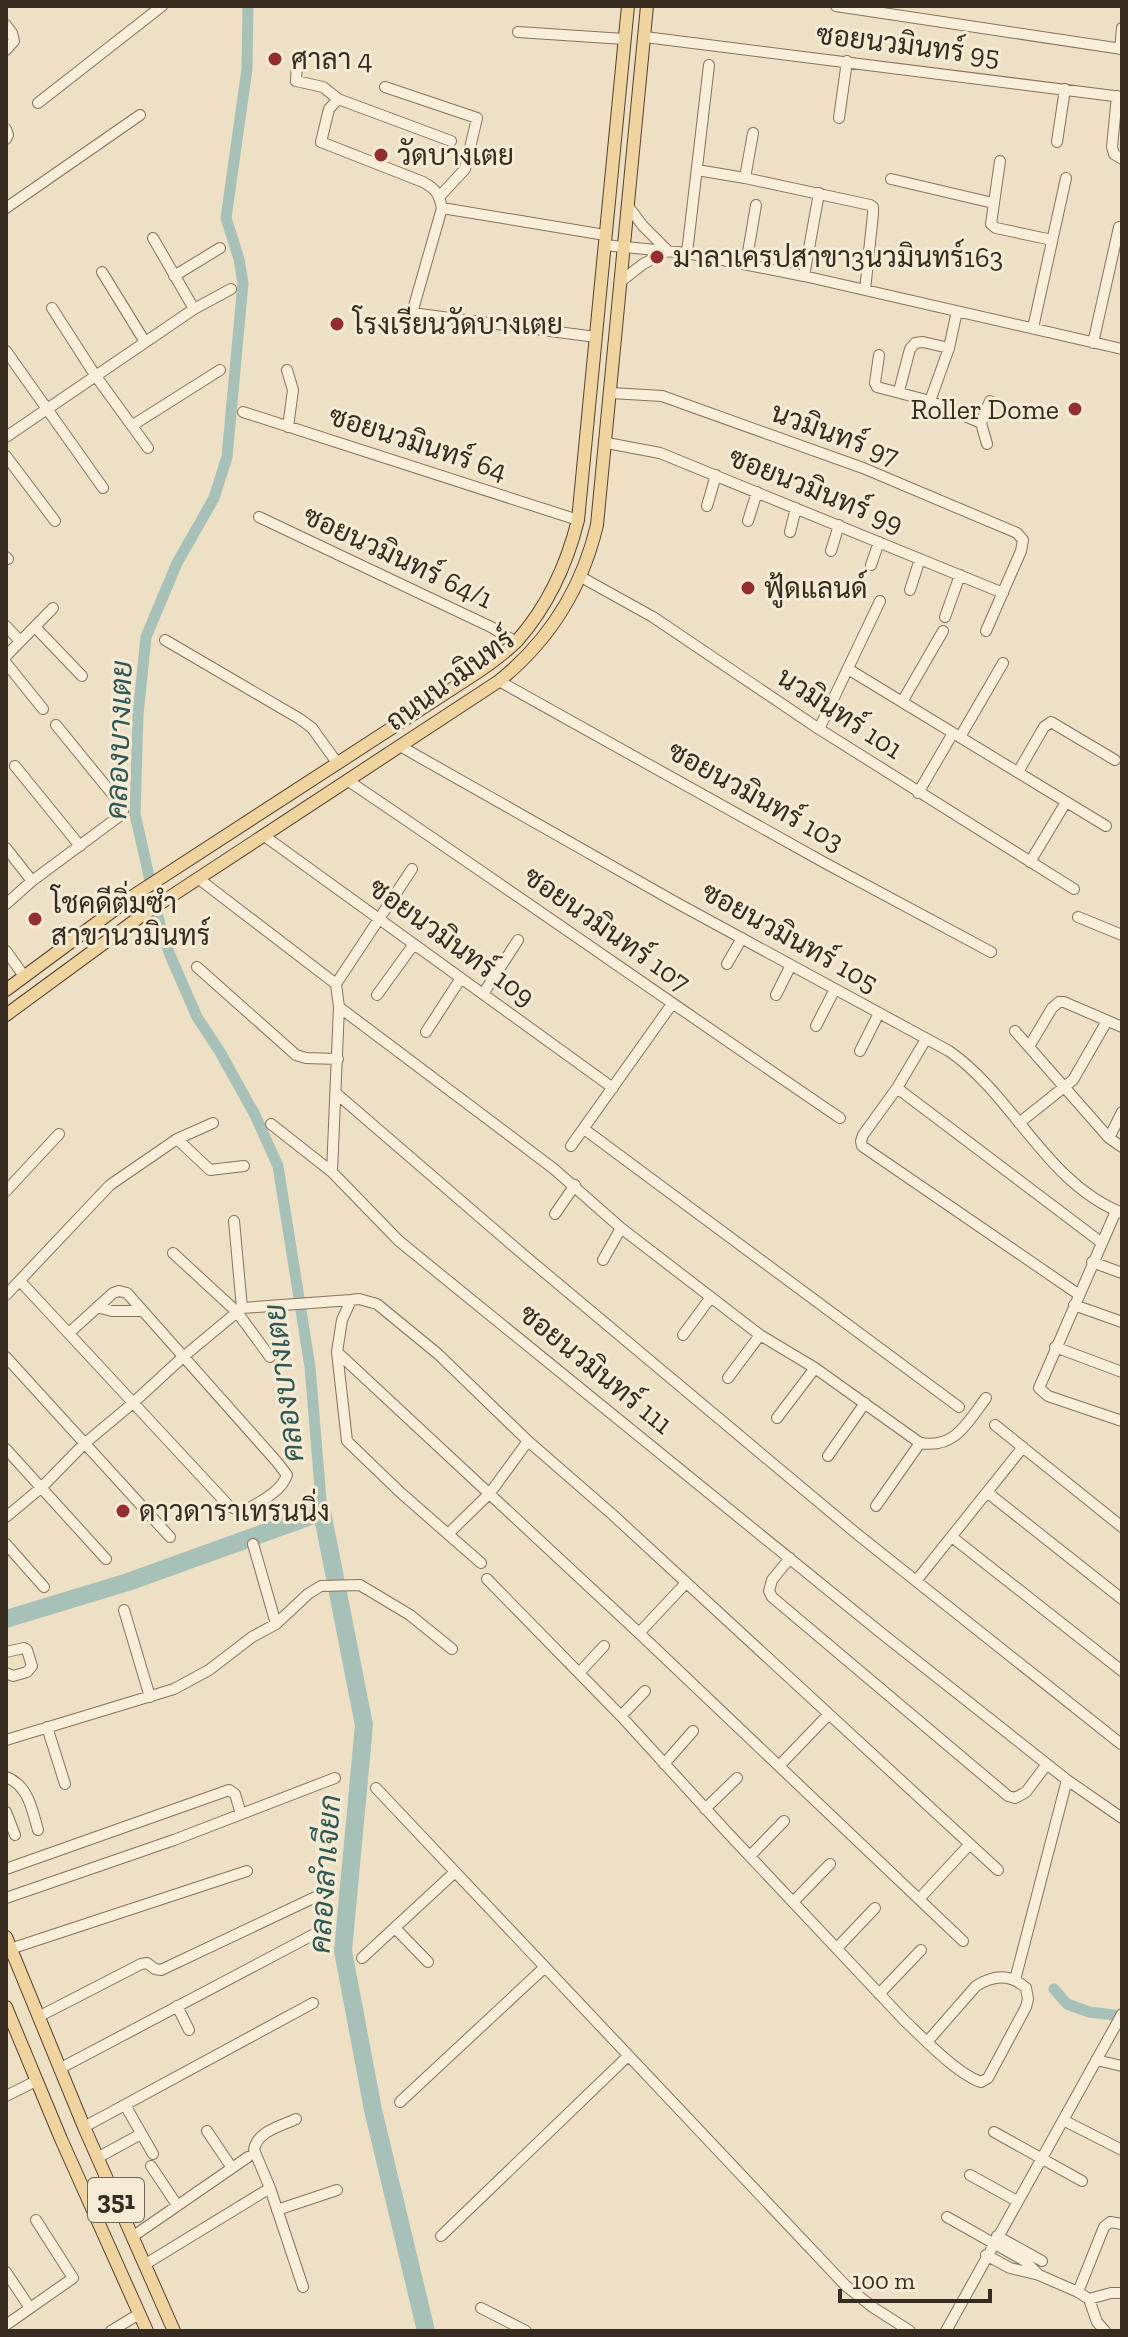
<svg xmlns="http://www.w3.org/2000/svg" width="1128" height="2337" viewBox="0 0 1128 2337" font-family="'Zilla Slab',Sarabun,serif">
<rect width="100%" height="100%" fill="#ede0c5"/>
<g fill="none" stroke-linecap="round" stroke-linejoin="round">
<path stroke="#a7c1b8" stroke-width="11" d="M 248,6 L 247,69 L 226,218 L 239,259 L 243,283 L 227,457 L 214,498 L 177,563 L 146,637 L 138,715 L 135,814 L 160,925 L 170,955 L 197,1017 L 220,1052 L 255,1115 L 278,1166 L 310,1367 L 322,1512
M 1054,1989 L 1067,2004 L 1089,2012 L 1122,2016"/>
<path stroke="#a7c1b8" stroke-width="18" d="M 6,1619 L 128,1582 L 322,1512 L 364,1725 L 343,1951 L 373,2110 L 426,2331"/>
<defs>
<path id="minor" d="M 836,6 L 1122,49
M 6,25 L 12,33 L 14,41 L 6,50
M 518,32 L 624,39
M 645,37 L 1122,97
M 1120,49 L 1122,28
M 297,62 L 296,81 L 323,87 L 338,99
M 385,87 L 477,118 L 465,169 L 440,196
M 1117,96 L 1112,147 L 1114,154 L 1122,159
M 38,103 L 162,6
M 839,118 L 847,61
M 6,129 L 8,135 L 6,139
M 451,141 L 338,99 L 329,109 L 321,142 L 423,182 C 436,189 439,194 442,208 L 412,313 L 596,337
M 1057,142 L 1065,89
M 1000,161 L 991,224 L 996,228 L 1052,240
M 697,170 L 745,178 L 870,205 L 873,207 L 873,214 L 865,290
M 745,178 L 753,133
M 891,179 L 993,203
M 628,206 L 643,226 L 668,251
M 6,208 L 140,115
M 442,208 L 605,235
M 153,238 L 194,309
M 604,245 L 687,253 L 804,276 L 1122,349
M 687,253 L 709,65
M 746,264 L 756,205
M 102,272 L 145,342
M 174,276 L 220,248
M 804,276 L 819,193
M 620,282 L 643,264 L 666,252
M 52,308 L 95,375 L 148,448
M 1033,328 L 1066,178
M 1093,343 L 1119,227
M 6,351 L 103,488
M 879,355 L 875,383 L 877,387 L 930,401 L 949,348 L 957,311
M 287,370 L 293,390 L 288,427
M 899,391 L 910,349 L 915,343 L 923,342 L 949,348
M 611,393 L 662,396 L 863,468 L 1017,533 L 1023,540 L 1021,551 L 986,631
M 930,401 L 981,423 L 990,401
M 243,412 L 578,520
M 981,423 L 987,444
M 133,425 L 220,370
M 6,437 L 194,309 L 231,289
M 607,443 L 660,453 L 1003,593
M 6,456 L 55,521
M 707,506 L 716,475
M 259,517 L 491,627 L 516,642
M 748,521 L 757,492
M 790,532 L 796,508
M 831,551 L 839,525
M 6,557 L 8,559
M 871,565 L 879,542
M 581,577 L 653,617 L 819,729 L 1074,889
M 910,590 L 920,559
M 945,617 L 960,575
M 6,626 L 20,641
M 35,627 L 82,676
M 165,640 L 300,719 L 312,728 L 338,764
M 6,656 L 53,608
M 6,663 L 43,709
M 848,669 L 1106,826
M 499,681 L 825,863 L 991,952
M 902,702 L 943,631
M 819,729 L 880,601
M 960,737 L 1003,663
M 400,746 L 677,903 L 949,1051 C 1014,1096 1046,1183 1122,1213
M 15,766 L 80,846
M 1018,772 L 1044,727 L 1051,722 L 1115,760
M 347,780 C 512,891 675,1006 840,1118
M 918,793 L 953,733
M 263,835 L 613,1088
M 6,848 L 32,881
M 1030,862 L 1066,802
M 199,879 L 336,984 L 339,1007 L 332,1172
M 6,904 L 32,881 L 121,815 L 123,811 L 122,806 L 56,725
M 1078,917 L 1122,935
M 6,951 L 24,976
M 727,964 L 742,938
M 197,967 L 296,1055 L 306,1058 L 338,1059
M 336,984 L 412,869
M 483,994 L 518,940
M 377,995 L 414,944
M 776,995 L 791,965
M 339,1007 L 554,1169 L 621,1228 L 760,1335 L 815,1368 L 920,1443 C 955,1449 967,1423 986,1398
M 816,1026 L 835,989
M 1015,1031 L 1109,1138 L 1122,1147
M 426,1032 L 461,978
M 926,1039 L 897,1088 L 863,1135 L 861,1141 L 862,1146 L 1078,1294
M 1030,1045 L 1052,1008 L 1059,1002 L 1064,1002 L 1122,1027
M 860,1051 L 879,1013
M 897,1088 L 1102,1243
M 337,1094 L 525,1256 L 857,1534 L 1121,1744
M 1019,1123 L 1073,1080 L 1107,1021
M 271,1124 L 332,1172 L 399,1241 L 880,1632 L 1067,1780 L 1122,1818
M 584,1129 L 959,1407
M 1109,1138 L 1122,1112
M 177,1139 L 210,1170 L 244,1166
M 571,1146 L 672,1004
M 6,1191 L 59,1134
M 1116,1211 L 1039,1388 L 1048,1396 L 1122,1421
M 555,1214 L 575,1185
M 234,1221 L 242,1308
M 173,1253 L 237,1312 L 270,1357
M 603,1260 L 621,1228
M 1092,1262 L 1122,1273
M 20,1281 L 229,1506 L 240,1511 L 246,1510 C 261,1501 281,1492 287,1475 L 277,1462 L 127,1293 L 119,1291 L 113,1293 L 69,1333
M 6,1295 L 110,1185 L 177,1139 L 213,1123
M 1074,1305 L 1122,1322
M 97,1307 L 112,1311 L 143,1311
M 683,1335 L 711,1297
M 1055,1347 L 1122,1372
M 337,1352 L 639,1633 L 963,1941
M 6,1357 L 170,1537
M 728,1378 L 760,1335
M 777,1418 L 815,1368
M 995,1425 L 1122,1527
M 6,1449 L 106,1559
M 828,1456 L 865,1403
M 988,1493 L 1122,1599
M 876,1506 L 920,1443
M 6,1517 L 42,1487 L 84,1444 L 133,1403 L 183,1357 L 242,1308 L 351,1300
M 449,1533 L 490,1493 L 528,1441
M 952,1537 L 1122,1671
M 6,1544 L 44,1587
M 253,1544 L 276,1624
M 790,1558 L 772,1580 L 769,1591 L 772,1597 L 1008,1796 L 1015,1798 L 1026,1792 L 1047,1764
M 481,1563 L 401,1493 L 347,1441 L 337,1352 L 342,1320 L 351,1300 L 359,1299 L 377,1304 L 438,1354 L 528,1441 L 613,1515 L 998,1870
M 487,1579 L 621,1716 L 726,1831 L 904,2020 C 923,2038 957,2074 981,2082 L 988,2078 L 1026,2007 L 1028,1999 L 1026,1988 C 1010,1973 993,1975 976,1986 L 927,2042
M 916,1581 L 1023,1447
M 124,1610 L 150,1697
M 639,1633 L 685,1584
M 6,1652 L 24,1648 L 27,1650 L 32,1666 L 27,1672 L 13,1676 L 6,1673
M 579,1673 L 604,1646
M 621,1716 L 645,1691
M 47,1727 L 65,1784
M 6,1740 L 174,1689 L 209,1670 L 252,1637 L 276,1624 L 308,1594 L 321,1586 L 360,1585 L 410,1615 L 452,1649
M 664,1764 L 693,1731
M 779,1766 L 828,1715
M 6,1777 C 28,1785 32,1809 38,1830
M 376,1788 L 846,2286 L 874,2308 L 910,2331
M 705,1809 L 737,1778
M 6,1812 L 15,1835
M 750,1856 L 784,1821
M 6,1869 L 229,1790 L 235,1794 L 241,1814
M 6,1898 L 174,1840 L 335,1778
M 919,1899 L 969,1845
M 793,1902 L 830,1864
M 395,1928 L 428,1962
M 837,1948 L 875,1908
M 10,1949 L 247,1871
M 362,1958 L 455,1872
M 1015,1980 L 1067,1780
M 879,1994 L 921,1950
M 177,2006 L 189,2030
M 38,2017 L 141,1964 L 147,1963 L 155,1969 L 161,1970 L 324,1893
M 1096,2060 L 1122,2066
M 59,2069 L 324,1929
M 6,2096 L 36,2081
M 400,2102 L 545,1967
M 125,2105 L 153,2154
M 296,2119 C 281,2126 257,2131 254,2150 L 270,2188 L 303,2287
M 1063,2120 L 1122,2150
M 84,2127 L 313,2003
M 207,2131 L 232,2168
M 994,2132 L 1082,2181
M 97,2158 L 141,2134
M 151,2166 L 177,2205
M 970,2175 L 1017,2201
M 277,2210 L 337,2190
M 947,2217 L 1025,2261 L 1039,2275
M 441,2236 L 628,2056
M 997,2236 L 1042,2261
M 132,2237 L 248,2157
M 986,2255 L 1010,2268 L 1039,2275 L 1078,2292
M 144,2265 L 270,2188
M 6,2272 L 30,2308
M 1089,2299 L 1111,2293 L 1122,2293
M 481,2308 L 526,2331
M 6,2325 L 73,2278 L 36,2220
M 111,2331 L 139,2314
M 946,2331 L 1122,2014
M 1105,2331 L 1097,2322 L 1089,2299 L 1078,2292 L 1104,2227 L 1110,2222 L 1122,2224"/>
<path id="major" d="M 6,990 L 133,896 L 478,672 C 491,663 505,653 517,641 C 547,607 567,564 578,520 L 628,6
M 6,1015 L 141,916 L 499,681 C 550,640 582,588 597,525 L 647,6
M 6,1937 L 84,2127 L 174,2331
M 6,2007 L 61,2139 L 147,2331"/>
</defs>
<use href="#minor" stroke="#88725c" stroke-width="12"/>
<use href="#major" stroke="#564130" stroke-width="14"/>
<use href="#minor" stroke="#f8eed9" stroke-width="10"/>
<use href="#major" stroke="#efd49f" stroke-width="12"/>
</g>
<g fill="#952e31" stroke="#f5ebd5" stroke-width="3">
<circle cx="275" cy="59" r="8"/>
<circle cx="381" cy="155" r="8"/>
<circle cx="657" cy="257" r="8"/>
<circle cx="337" cy="324" r="8"/>
<circle cx="1075" cy="409" r="8"/>
<circle cx="748" cy="588" r="8"/>
<circle cx="35" cy="919" r="8"/>
<circle cx="123" cy="1511" r="8"/>
</g>
<g text-anchor="middle" dominant-baseline="central" stroke-width="6" stroke-linejoin="round" paint-order="stroke">
<rect fill="#f5ebd5" stroke="#716556" stroke-width="2" x="88" y="2178" width="56" height="44" rx="6"/>
<g font-size="26" font-weight="bold" fill="#382b1f">
<text x="116" y="2200">351</text>
</g>
<g font-size="28" fill="#382b1f" stroke="#f5ebd5">
<text transform="translate(908 45) rotate(7)">ซอยนวมินทร์ 95</text>
<text transform="translate(835 434) rotate(20)">นวมินทร์ 97</text>
<text transform="translate(418 443) rotate(18)">ซอยนวมินทร์ 64</text>
<text transform="translate(816 490) rotate(22)">ซอยนวมินทร์ 99</text>
<text transform="translate(398 557) rotate(25)">ซอยนวมินทร์ 64/1</text>
<text transform="translate(450 680) rotate(-36)">ถนนนวมินทร์</text>
<text transform="translate(840 713) rotate(33)">นวมินทร์ 101</text>
<text transform="translate(756 796) rotate(29)">ซอยนวมินทร์ 103</text>
<text transform="translate(607 929) rotate(35)">ซอยนวมินทร์ 107</text>
<text transform="translate(790 937) rotate(29)">ซอยนวมินทร์ 105</text>
<text transform="translate(452 942) rotate(36)">ซอยนวมินทร์ 109</text>
<text transform="translate(596 1369) rotate(39)">ซอยนวมินทร์ 111</text>
</g>
<g font-size="28" fill="#382b1f" stroke="#f5ebd5" text-anchor="start">
<text x="291" y="59">ศาลา 4</text>
<text x="397" y="155">วัดบางเตย</text>
<text x="673" y="257">มาลาเครปสาขา3นวมินทร์163</text>
<text x="353" y="324">โรงเรียนวัดบางเตย</text>
<text x="1059" y="409" text-anchor="end">Roller Dome</text>
<text x="764" y="588">ฟู้ดแลนด์</text>
<text x="51" y="903">โชคดีติ่มซำ<tspan x="51" dy="32">สาขานวมินทร์</tspan></text>
<text x="139" y="1511">ดาวดาราเทรนนิ่ง</text>
</g>
<g font-size="30" font-style="italic" fill="#2f5754" stroke="#f5ebd5">
<text transform="translate(119 740) rotate(-88)">คลองบางเตย</text>
<text transform="translate(284 1383) rotate(-97)">คลองบางเตย</text>
<text transform="translate(325 1874) rotate(-86)">คลองลำเจียก</text>
</g>
</g>
<rect width="1128" height="2337" fill="none" stroke="#382b1f" stroke-width="16"/>
<path d="M840 2289v12h150v-12" fill="none" stroke="#382b1f" stroke-width="4"/>
<text x="852" y="2289" font-size="24" fill="#382b1f" stroke="#f5ebd5" stroke-width="6" paint-order="stroke">100 m</text>
</svg>
